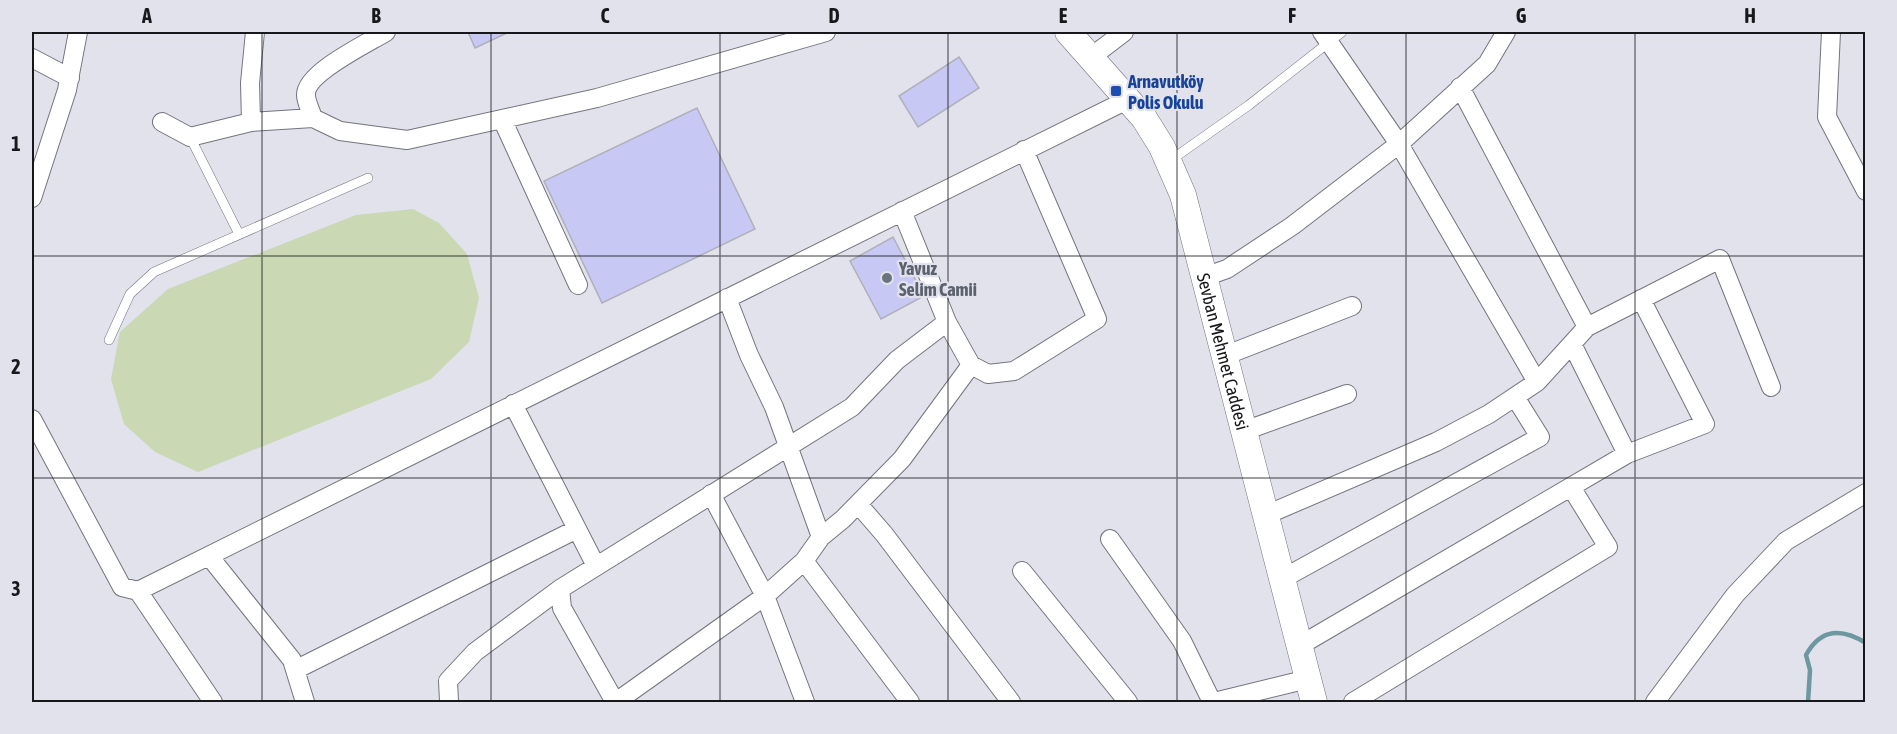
<svg xmlns="http://www.w3.org/2000/svg" width="1897" height="734" viewBox="0 0 1897 734" font-family="'Asap Condensed',sans-serif">
<rect width="100%" height="100%" fill="#e1e2ec"/>
<path fill="#cad8b3" d="M 413,209 L 439,223 L 467,254 L 479,298 L 469,342 L 431,379 L 198,472 L 155,452 L 124,424 L 111,379 L 120,332 L 168,289 L 356,215 Z"/>
<g fill="none" stroke-linecap="round" stroke-linejoin="round">
<path stroke="#6e989f" stroke-width="4.5" d="M 1808,702 L 1810,670 L 1806,655 C 1821,628 1842,628 1866,643"/>
</g>
<path fill="#c8c8f5" stroke="#b0b0ba" stroke-width="1.5" d="M 468,32 L 509,32 L 475,48 Z
M 959,57 L 979,88 L 918,127 L 899,96 Z
M 697,108 L 755,229 L 602,303 L 544,181 Z
M 893,237 L 924,296 L 881,319 L 850,261 Z"/>
<g fill="none" stroke-linecap="round" stroke-linejoin="round">
<defs>
<path id="lane" d="M 190,137 L 239,234
M 1171,160 L 1249,105 L 1342,32
M 109,340 L 130,294 L 154,272 L 368,178"/>
<path id="street" d="M 386,32 C 368,43 305,73 306,95 C 306,102 311,111 313,118 L 340,131 L 407,140 L 597,98 L 826,32
M 1322,32 L 1399,144 L 1537,382
M 1831,32 L 1827,117 L 1866,191
M 32,58 L 70,78
M 1090,58 L 1124,32
M 1460,87 L 1587,327
M 502,119 L 578,285
M 162,122 L 190,137 L 251,122 L 313,118
M 251,122 L 250,83 L 255,32
M 32,198 L 67,90 L 78,32
M 902,211 L 947,322 L 971,365 L 988,374 L 1014,371 L 1097,319 L 1024,150
M 1204,277 L 1227,269 L 1292,226 L 1399,144 L 1487,64 L 1506,32
M 727,298 L 749,355 L 774,407 L 821,537
M 1572,344 L 1627,454
M 1224,356 L 1352,306
M 513,404 L 596,566
M 32,419 L 122,587 L 138,591 L 1129,99
M 1244,431 L 1347,394
M 711,494 L 765,596 L 805,702
M 858,504 L 884,534 L 1011,702
M 1266,515 L 1436,442 L 1489,414 L 1537,382 L 1587,327 L 1720,259 L 1771,387
M 1110,539 L 1182,641 L 1212,702
M 209,556 L 292,660 L 305,702
M 804,561 L 910,702
M 1022,571 L 1128,702
M 1282,579 L 1540,437 L 1515,397
M 138,591 L 213,702
M 1299,646 L 1627,454 L 1705,424 L 1641,299
M 295,670 L 577,529
M 449,701 L 448,681 L 475,652 L 560,589
M 615,702 L 562,608 L 560,589 L 852,407 L 897,360 L 947,322
M 616,702 L 765,596 L 804,561 L 821,537 L 843,519 L 902,459 L 971,365
M 1214,702 L 1308,679
M 1353,702 L 1608,547 L 1571,487
M 1655,702 L 1735,595 L 1786,541 L 1866,493"/>
<g id="secondary">
<path id="s1" d="M 1068,32 L 1144,118 L 1162,147 L 1183,195 L 1314,702"/>
</g>
</defs>
<use href="#lane" stroke="#74747d" stroke-width="10"/>
<use href="#street" stroke="#74747d" stroke-width="20"/>
<use href="#secondary" stroke="#74747d" stroke-width="27"/>
<use href="#lane" stroke="#fff" stroke-width="9"/>
<use href="#street" stroke="#fff" stroke-width="18"/>
<use href="#secondary" stroke="#fff" stroke-width="26"/>
</g>
<path fill="none" stroke="#18181c" stroke-width="1.5" stroke-opacity="0.55" d="M 262,32 L 262,702M 491,32 L 491,702M 720,32 L 720,702M 948,32 L 948,702M 1177,32 L 1177,702M 1406,32 L 1406,702M 1635,32 L 1635,702M 32,256 L 1866,256M 32,478 L 1866,478"/>
<rect fill="#1a4fb4" stroke="#e1e2ec" stroke-width="2" x="1110" y="85" width="12" height="12" rx="3"/>
<circle fill="#6b7280" stroke="#e1e2ec" stroke-width="2" cx="887" cy="278" r="6"/>
<g text-anchor="middle" dominant-baseline="central" stroke-width="4.5" stroke-linejoin="round" paint-order="stroke">
<g font-size="18" font-weight="bold" fill="#164399" stroke="#e1e2ec" text-anchor="start">
<text x="1128" y="81">Arnavutköy<tspan x="1128" dy="21">Polis Okulu</tspan></text>
</g>
<g font-size="18" font-weight="bold" fill="#5b616d" stroke="#e1e2ec" text-anchor="start">
<text x="899" y="268">Yavuz<tspan x="899" dy="21">Selim Camii</tspan></text>
</g>
<g font-size="18" fill="#18181c" stroke="#e1e2ec">
<text stroke="none"><textPath href="#s1" startOffset="363">Sevban Mehmet Caddesi</textPath></text>
</g>
</g>
<rect width="1897" height="734" fill="none" stroke="#e1e2ec" stroke-width="66"/>
<rect x="33" y="33" width="1831" height="668" fill="none" stroke="#18181c" stroke-width="2"/>
<g font-size="20" text-anchor="middle" font-weight="bold" fill="#18181c">
<text x="147" y="23">A</text>
<text x="376" y="23">B</text>
<text x="605" y="23">C</text>
<text x="834" y="23">D</text>
<text x="1063" y="23">E</text>
<text x="1292" y="23">F</text>
<text x="1521" y="23">G</text>
<text x="1750" y="23">H</text>
<text x="16" y="151">1</text>
<text x="16" y="374">2</text>
<text x="16" y="596">3</text>
</g>
</svg>
